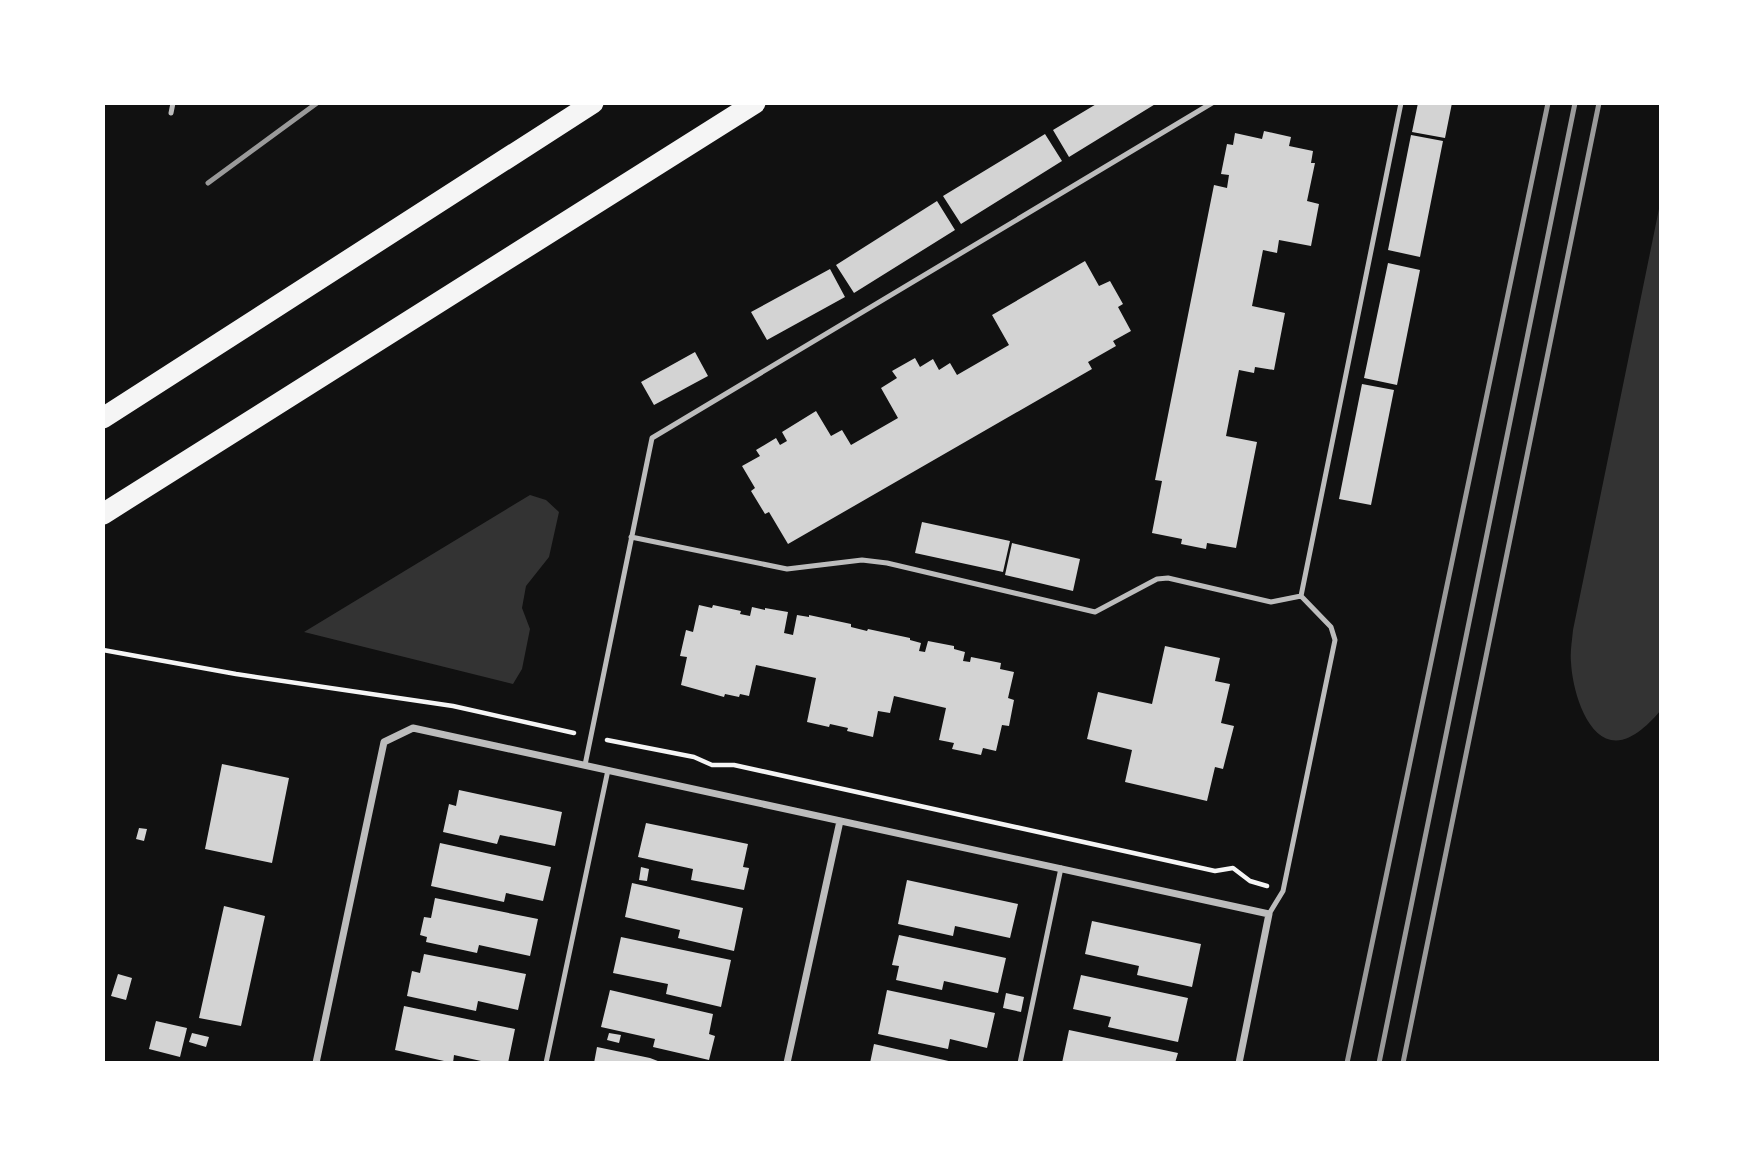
<svg xmlns="http://www.w3.org/2000/svg" width="1764" height="1166" viewBox="0 0 1764 1166" font-family="Manrope,sans-serif">
<rect width="100%" height="100%" fill="#111"/>
<path fill="#333" d="M 1661,199 L 1661,710 C 1650,723 1630,744 1611,740 C 1584,734 1572,686 1571,662 C 1570,652 1572,641 1573,630 Z
M 530,495 L 546,500 L 559,512 L 549,557 L 526,586 L 522,608 L 530,629 L 522,669 L 513,684 L 304,632 Z"/>
<path fill="#d3d3d3" d="M 1098,103 L 1157,103 L 1069,157 L 1053,130 Z
M 1418,103 L 1452,103 L 1445,138 L 1412,132 Z
M 1264,131 L 1291,137 L 1289,146 L 1313,151 L 1311,163 L 1315,163 L 1307,201 L 1319,204 L 1311,246 L 1279,240 L 1277,253 L 1263,250 L 1252,306 L 1285,313 L 1274,370 L 1255,367 L 1254,373 L 1239,370 L 1226,436 L 1257,442 L 1236,548 L 1207,543 L 1206,549 L 1181,544 L 1182,539 L 1152,533 L 1162,481 L 1155,480 L 1214,185 L 1227,188 L 1229,175 L 1221,174 L 1227,144 L 1233,145 L 1235,133 L 1262,139 Z
M 1045,134 L 1062,161 L 961,224 L 943,196 Z
M 1411,135 L 1443,141 L 1420,257 L 1388,250 Z
M 937,201 L 955,230 L 854,293 L 836,265 Z
M 1085,261 L 1099,286 L 1110,281 L 1123,304 L 1118,307 L 1131,331 L 1113,341 L 1116,346 L 1088,362 L 1092,369 L 788,544 L 769,512 L 765,514 L 751,491 L 755,488 L 742,466 L 760,456 L 756,450 L 776,438 L 780,445 L 787,441 L 782,432 L 816,411 L 831,436 L 842,430 L 851,445 L 898,418 L 881,388 L 897,378 L 892,371 L 915,358 L 920,367 L 933,359 L 939,370 L 950,363 L 957,375 L 1009,345 L 992,315 Z
M 1388,263 L 1420,270 L 1397,385 L 1364,378 Z
M 830,269 L 845,297 L 767,340 L 751,312 Z
M 695,352 L 708,376 L 654,405 L 641,382 Z
M 1362,384 L 1394,390 L 1371,505 L 1339,499 Z
M 922,522 L 1010,541 L 1003,572 L 915,553 Z
M 1012,543 L 1080,559 L 1073,591 L 1005,575 Z
M 699,605 L 712,608 L 713,605 L 741,611 L 740,614 L 750,616 L 752,607 L 765,610 L 765,608 L 788,612 L 784,633 L 793,635 L 797,615 L 809,617 L 809,615 L 851,624 L 851,627 L 867,631 L 868,629 L 910,638 L 910,640 L 921,643 L 919,651 L 925,652 L 928,641 L 954,646 L 954,649 L 965,652 L 963,661 L 970,662 L 971,657 L 1001,663 L 1000,669 L 1014,672 L 1008,698 L 1014,700 L 1009,726 L 1002,725 L 996,751 L 983,748 L 981,755 L 952,749 L 954,743 L 939,740 L 946,708 L 894,696 L 890,713 L 878,711 L 873,737 L 847,731 L 848,728 L 830,724 L 829,727 L 807,722 L 816,678 L 756,665 L 749,696 L 740,694 L 739,697 L 725,694 L 724,697 L 681,685 L 687,657 L 680,656 L 686,630 L 693,632 Z
M 1165,646 L 1220,658 L 1215,681 L 1230,684 L 1221,723 L 1234,726 L 1223,769 L 1215,767 L 1207,801 L 1125,782 L 1132,750 L 1087,739 L 1098,692 L 1152,704 Z
M 222,764 L 289,778 L 272,863 L 205,849 Z
M 459,790 L 562,812 L 555,846 L 500,835 L 497,844 L 443,832 L 449,804 L 456,806 Z
M 646,823 L 748,844 L 743,867 L 749,868 L 744,890 L 691,880 L 693,869 L 638,857 Z
M 139,828 L 147,829 L 144,841 L 136,839 Z
M 440,843 L 551,867 L 543,901 L 506,893 L 504,902 L 431,886 Z
M 641,867 L 649,869 L 647,881 L 639,880 Z
M 907,880 L 1018,904 L 1010,938 L 955,926 L 953,936 L 898,924 Z
M 632,883 L 743,908 L 734,951 L 678,938 L 680,930 L 625,917 Z
M 435,898 L 538,919 L 530,956 L 479,945 L 477,953 L 426,942 L 427,937 L 420,935 L 424,917 L 431,918 Z
M 224,906 L 265,916 L 241,1026 L 199,1018 Z
M 1092,921 L 1201,944 L 1192,987 L 1137,975 L 1139,966 L 1085,954 Z
M 899,935 L 1006,958 L 998,993 L 944,981 L 942,990 L 896,980 L 899,966 L 892,965 Z
M 621,937 L 731,960 L 721,1007 L 666,994 L 668,984 L 613,973 Z
M 424,954 L 526,974 L 518,1010 L 478,1001 L 476,1011 L 407,996 L 412,971 L 420,973 Z
M 118,974 L 132,978 L 126,1000 L 111,996 Z
M 1081,975 L 1188,998 L 1178,1042 L 1108,1027 L 1111,1017 L 1073,1009 Z
M 610,990 L 713,1014 L 709,1034 L 715,1036 L 709,1060 L 653,1047 L 655,1039 L 601,1027 Z
M 887,990 L 995,1013 L 987,1048 L 950,1039 L 948,1049 L 878,1034 Z
M 1006,993 L 1024,997 L 1021,1012 L 1003,1008 Z
M 404,1006 L 515,1029 L 508,1063 L 490,1063 L 454,1055 L 453,1063 L 395,1050 Z
M 156,1021 L 187,1028 L 180,1057 L 149,1049 Z
M 1069,1030 L 1178,1053 L 1175,1063 L 1062,1063 Z
M 192,1033 L 209,1037 L 206,1047 L 189,1042 Z
M 609,1033 L 621,1035 L 619,1043 L 607,1040 Z
M 874,1044 L 953,1062 L 953,1063 L 870,1063 Z
M 597,1047 L 650,1058 L 663,1063 L 594,1063 Z"/>
<g fill="none" stroke-linecap="round" stroke-linejoin="round">
<path stroke="#f5f5f5" stroke-width="4.5" d="M 103,650 L 236,674 L 453,706 L 574,733
M 607,740 L 694,757 L 712,765 L 734,765 L 1215,871 L 1233,868 L 1250,881 L 1267,886"/>
<path stroke="#bcbcbc" stroke-width="5" d="M 171,113 L 173,103
M 631,537 L 787,569 L 862,560 L 887,563 L 1095,612 L 1157,579 L 1168,578 L 1271,602 L 1301,596
M 585,765 L 652,438 L 1212,103
M 1269,914 L 1283,891 L 1335,640 L 1331,627 L 1301,596 L 1401,103
M 546,1063 L 608,770
M 1020,1063 L 1061,868"/>
<path stroke="#bcbcbc" stroke-width="7" d="M 316,1063 L 384,742 L 413,728 L 1269,914 L 1239,1063
M 787,1063 L 840,821"/>
<path stroke="#f5f5f5" stroke-width="21" d="M 103,418 L 593,103
M 103,514 L 755,103"/>
<path stroke="#9a9a9a" stroke-width="5" d="M 208,183 L 317,103
M 1347,1063 L 1548,103
M 1379,1063 L 1575,103
M 1403,1063 L 1599,103"/>
</g>
<rect width="1764" height="1166" fill="none" stroke="#ffffff" stroke-width="210"/>
</svg>
